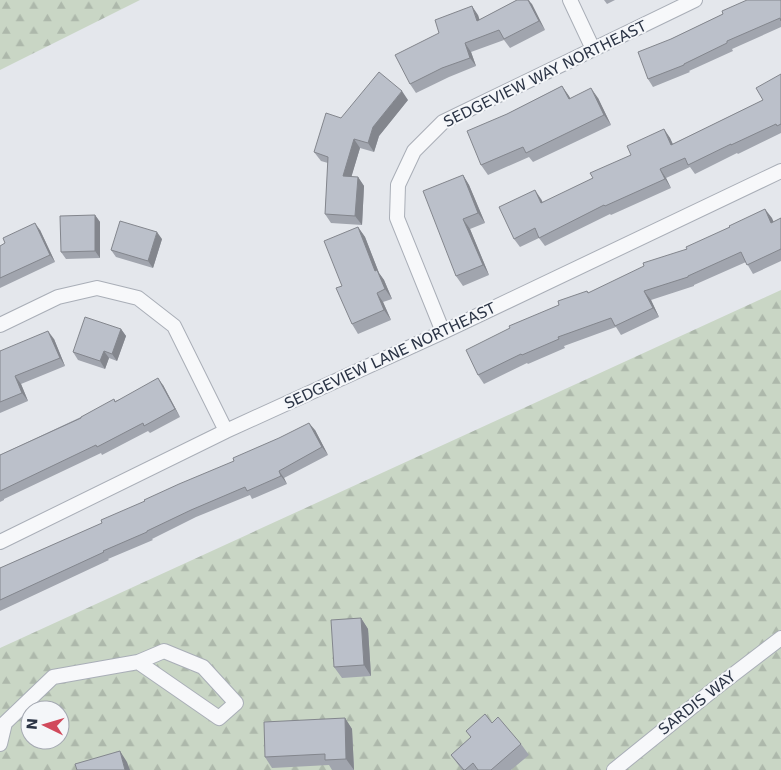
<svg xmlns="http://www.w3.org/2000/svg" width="781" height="770" viewBox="0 0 781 770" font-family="'DejaVu Sans',sans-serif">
<defs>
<pattern id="forest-firs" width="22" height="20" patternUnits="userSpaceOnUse" patternTransform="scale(1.25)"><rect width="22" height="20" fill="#c9d6c5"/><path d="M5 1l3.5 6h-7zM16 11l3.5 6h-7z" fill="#adb8ab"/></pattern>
</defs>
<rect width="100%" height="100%" fill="#e4e7ec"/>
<path fill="url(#forest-firs)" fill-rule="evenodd" d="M 0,0 L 140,0 L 0,70 Z
M 781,290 L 781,770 L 0,770 L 0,648 ZM 30,710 L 60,710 L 60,740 L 30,740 Z"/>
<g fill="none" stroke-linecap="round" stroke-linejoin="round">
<defs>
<path id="minor" d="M 570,0 L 593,49
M 0,325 L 58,297 L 97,288 L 138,298 L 174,326 L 226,431
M 443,332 L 397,218 L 398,185 L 414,151 L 443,122 L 695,0
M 0,542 L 226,431 L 443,332 L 781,171
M 0,744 L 5,723 L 53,677 L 138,662 L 164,651 L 203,667 L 236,703 L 219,718 L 138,662
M 614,770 L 713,690 L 781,638"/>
</defs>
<use href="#minor" stroke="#a9aeb7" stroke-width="16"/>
<use href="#minor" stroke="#f7f8fa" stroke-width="14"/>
</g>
<path fill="#a1a5ae" d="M 517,0 L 529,0 L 545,30 L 510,48 L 504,40 L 471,52 L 476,66 L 449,77 L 416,93 L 410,84 L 478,15 L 479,20 Z
M 604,0 L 615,0 L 607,4 Z
M 781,0 L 781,27 L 732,49 L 733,51 L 689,71 L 690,72 L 653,87 L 648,79 L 671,39 L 723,14 Z
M 781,74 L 781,133 L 738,154 L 737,153 L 695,174 L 690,167 L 666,178 L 671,188 L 611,215 L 610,214 L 545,246 L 539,238 L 520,247 L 514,239 L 541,199 L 543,203 L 593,178 L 631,155 L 664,129 L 670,138 L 673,144 L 763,100 Z
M 562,86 L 570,98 L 598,98 L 611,125 L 533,162 L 529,157 L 488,175 L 481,165 L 507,114 Z
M 408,100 L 379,136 L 374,152 L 360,148 L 351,177 L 358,177 L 364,186 L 362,225 L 331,223 L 325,214 L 328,163 L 321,161 L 314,152 L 341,118 Z
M 463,175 L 469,185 L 485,223 L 470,229 L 489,275 L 463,286 L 456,276 Z
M 765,209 L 773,222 L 781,218 L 781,261 L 753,274 L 746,262 L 694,285 L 694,286 L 651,300 L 659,317 L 621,335 L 616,327 L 564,346 L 565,348 L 528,364 L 527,363 L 484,384 L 478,375 L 559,305 L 587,291 L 589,293 L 687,249 Z
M 95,215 L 100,222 L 100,258 L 66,259 L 61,252 Z
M 358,227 L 365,237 L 379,273 L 384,280 L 392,299 L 383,302 L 391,320 L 358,334 L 352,324 L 342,286 Z
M 40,230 L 55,262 L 0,288 L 0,246 Z
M 162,239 L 153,268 L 116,257 L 111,250 Z
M 121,329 L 126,336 L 117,361 L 109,358 L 105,369 L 78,360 L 73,352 Z
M 54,339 L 65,366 L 21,384 L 28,401 L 0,413 L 0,351 Z
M 163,385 L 180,417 L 150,433 L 148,431 L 102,455 L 101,453 L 4,499 L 4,500 L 0,502 L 0,455 L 115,401 Z
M 315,430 L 328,455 L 284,478 L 287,484 L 252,499 L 250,495 L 196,517 L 152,539 L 153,540 L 108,559 L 109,560 L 0,611 L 0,568 Z
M 361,618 L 368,629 L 371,676 L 342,678 L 334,667 Z
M 345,718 L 352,729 L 354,770 L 332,770 L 329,765 L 272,768 L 265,757 Z
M 492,723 L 521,744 L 529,755 L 511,770 L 462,770 L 451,755 L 471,737 L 466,731 Z"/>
<path fill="#83868d" d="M 528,0 L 532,4 L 545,30 L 539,21 Z
M 472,6 L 478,15 L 483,30 L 477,21 Z
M 465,43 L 471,52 L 476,66 L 470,58 Z
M 562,86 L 569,96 L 576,109 L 569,99 Z
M 591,88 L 598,98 L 611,125 L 604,115 Z
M 402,91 L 408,100 L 379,136 L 374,152 L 368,143 L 373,127 Z
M 664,129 L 670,138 L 677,154 L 671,145 Z
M 354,139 L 360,148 L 349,185 L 343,176 Z
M 660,169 L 666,178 L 671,188 L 665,179 Z
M 463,175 L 469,185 L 485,223 L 478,213 Z
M 358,177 L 364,186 L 362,225 L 355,216 Z
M 535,190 L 541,199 L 547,212 L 541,203 Z
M 765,209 L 772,218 L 778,232 L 771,223 Z
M 95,215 L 100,222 L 100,258 L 95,251 Z
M 463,219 L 470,229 L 489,275 L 483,265 Z
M 35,223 L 40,230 L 55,262 L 50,255 Z
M 358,227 L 365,237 L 379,273 L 384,280 L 392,299 L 385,289 L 375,271 Z
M 157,232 L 162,239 L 153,268 L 148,261 Z
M 644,291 L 651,300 L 659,317 L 653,308 Z
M 377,293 L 383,302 L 391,320 L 384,310 Z
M 121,329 L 126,336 L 117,361 L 112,354 Z
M 48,331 L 54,339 L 65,366 L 60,358 Z
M 104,351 L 109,358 L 105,369 L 100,361 Z
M 15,376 L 21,384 L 28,401 L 22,393 Z
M 158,378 L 163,385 L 180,417 L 175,409 Z
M 309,423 L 315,430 L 328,455 L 322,447 Z
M 279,471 L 284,478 L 287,484 L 281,476 Z
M 361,618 L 368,629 L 371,676 L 364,665 Z
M 345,718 L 352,729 L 354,770 L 346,759 Z
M 120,751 L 127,762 L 130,770 L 125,770 Z"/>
<path fill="#bbc0ca" stroke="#83868d" d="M 517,0 L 528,0 L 539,21 L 504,39 L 499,30 L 465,43 L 470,58 L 442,68 L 410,84 L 395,55 L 439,33 L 435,20 L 472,6 L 477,21 Z
M 747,0 L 781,0 L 781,21 L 780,18 L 727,41 L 727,43 L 684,64 L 684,65 L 648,79 L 638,52 L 671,39 L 723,14 L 722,11 Z
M 379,72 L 402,91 L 373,127 L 368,143 L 354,139 L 343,176 L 358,177 L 355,216 L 325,214 L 328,157 L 314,152 L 326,113 L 341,118 Z
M 781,74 L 781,124 L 777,126 L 776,124 L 731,145 L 731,144 L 688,165 L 685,158 L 660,169 L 665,179 L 605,206 L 604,205 L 539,238 L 535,228 L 514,239 L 499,207 L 535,190 L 541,203 L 593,178 L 590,173 L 631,155 L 627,146 L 664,129 L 671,145 L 763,100 L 756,88 Z
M 562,86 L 569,99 L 591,88 L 604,115 L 526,153 L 523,147 L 481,165 L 467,131 L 507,114 Z
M 463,175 L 478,213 L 463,219 L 483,265 L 456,276 L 423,191 Z
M 765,209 L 771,223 L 781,218 L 781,249 L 747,265 L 741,252 L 688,276 L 688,277 L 644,291 L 653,308 L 615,326 L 611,318 L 558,337 L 559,339 L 522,355 L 521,354 L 478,375 L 466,350 L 510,328 L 509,326 L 559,305 L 558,301 L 587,291 L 588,293 L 644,266 L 643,263 L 687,249 L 686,247 L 730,227 L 729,226 Z
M 95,215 L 95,251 L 61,252 L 60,216 Z
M 120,221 L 157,232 L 148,261 L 111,250 Z
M 35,223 L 50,255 L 0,278 L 0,246 L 5,243 L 3,238 Z
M 358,227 L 375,271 L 377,270 L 385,289 L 377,293 L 384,310 L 352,324 L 336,288 L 342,286 L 324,241 Z
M 85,317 L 121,329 L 112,354 L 104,351 L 100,361 L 73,352 Z
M 48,331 L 60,358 L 15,376 L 22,393 L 0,402 L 0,351 Z
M 158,378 L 175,409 L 144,426 L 143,423 L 97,447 L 96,445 L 0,491 L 0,455 L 81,418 L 81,417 L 114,399 L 115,402 Z
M 309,423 L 322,447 L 279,471 L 281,476 L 247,491 L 245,487 L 191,510 L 147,531 L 147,532 L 103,551 L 104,552 L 0,600 L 0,568 L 102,523 L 101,520 L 145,501 L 144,500 L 179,484 L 234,461 L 233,458 L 279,438 Z
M 361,618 L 364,665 L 334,667 L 331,620 Z
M 485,714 L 492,723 L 498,717 L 521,744 L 491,770 L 478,770 L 473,763 L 465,770 L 464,770 L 451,755 L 471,737 L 466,731 Z
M 345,718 L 346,759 L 325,760 L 325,754 L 265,757 L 264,722 Z
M 120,751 L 125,770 L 77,770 L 75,764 Z"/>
<g text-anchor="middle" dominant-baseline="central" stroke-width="4" stroke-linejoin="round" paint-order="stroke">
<g font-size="15" fill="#2b3445" stroke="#f4f6f9">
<text transform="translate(545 74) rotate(-26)">SEDGEVIEW WAY NORTHEAST</text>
<text transform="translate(390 356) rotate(-25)">SEDGEVIEW LANE NORTHEAST</text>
<text transform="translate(697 703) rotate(-38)">SARDIS WAY</text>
</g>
</g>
<g transform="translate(45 725) rotate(275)"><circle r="24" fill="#f4f6f9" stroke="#a4a8b1"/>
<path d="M0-4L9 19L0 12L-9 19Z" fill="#d1495b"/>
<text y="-8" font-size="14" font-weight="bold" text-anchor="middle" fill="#2b3445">N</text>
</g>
</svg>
